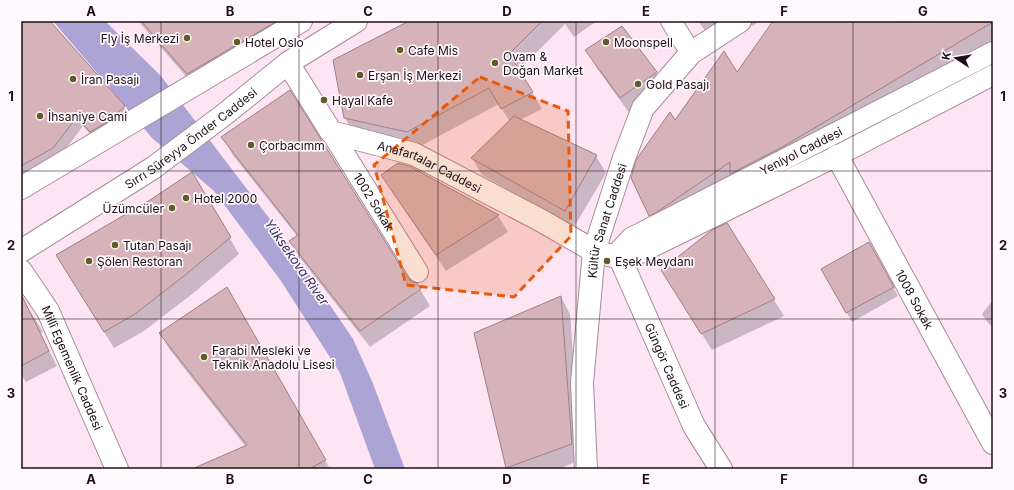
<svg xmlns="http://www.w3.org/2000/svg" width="1014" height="490" viewBox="0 0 1014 490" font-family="Inter,sans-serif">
<rect width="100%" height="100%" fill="#fee5f4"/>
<path fill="#aca4d5" d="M 53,21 L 105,21 L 161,76 L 288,243 L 353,339 L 372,381 L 405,469 L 375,469 L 340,373 L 281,281 L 214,191 L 152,138 Z"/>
<path fill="#0003" d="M 21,21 L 49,21 L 124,107 L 129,117 L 96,141 L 83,126 L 59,158 L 21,179 Z
M 138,21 L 268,21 L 278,38 L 195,87 Z
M 411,21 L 597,21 L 574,37 L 565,24 L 519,70 L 542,109 L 520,120 L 596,156 L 606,173 L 574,227 L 482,175 L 472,158 L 510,122 L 499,104 L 417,148 L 355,135 L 345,118 Z
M 698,21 L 759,21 L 753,26 L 749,25 L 716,45 Z
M 774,21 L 803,21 L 804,23 L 805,21 L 993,21 L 993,44 L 659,232 L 649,216 L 675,121 L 737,74 Z
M 622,27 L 656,73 L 666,90 L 630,114 L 596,67 L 587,50 Z
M 223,137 L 412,283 L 417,284 L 430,306 L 370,347 L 300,258 L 291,241 L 297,236 L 232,154 Z
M 409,167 L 498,216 L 508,232 L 446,271 L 392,192 L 382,175 Z
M 192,173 L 239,254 L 196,291 L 144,331 L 114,348 L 67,272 L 151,201 Z
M 727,224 L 784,316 L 712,350 L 672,287 Z
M 874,252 L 898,296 L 852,322 L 823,269 Z
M 227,288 L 330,469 L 211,469 L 246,447 L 170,350 L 160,333 Z
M 21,296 L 43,332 L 40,333 L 57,366 L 26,382 L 21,374 Z
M 561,297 L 570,314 L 581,460 L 558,469 L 508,469 L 507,467 Z
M 993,300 L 993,327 L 988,323 L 982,314 Z"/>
<path fill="#d5b3b9" stroke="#a08085" d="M 21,21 L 50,21 L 125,106 L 109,121 L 90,132 L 77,117 L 53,148 L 21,166 Z
M 141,21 L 277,21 L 187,74 Z
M 409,21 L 542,21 L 509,54 L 533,92 L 501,109 L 489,88 L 407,132 L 344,118 L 333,60 Z
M 773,21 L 993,22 L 784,146 L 730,174 L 730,162 L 657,212 L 649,216 L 631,178 L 636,160 L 670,112 L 675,120 L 724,51 L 737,72 Z
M 622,26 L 657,72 L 620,98 L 585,50 Z
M 290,90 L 408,278 L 412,282 L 417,283 L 421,289 L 360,331 L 289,241 L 298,235 L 221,137 Z
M 514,116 L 597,155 L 565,211 L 471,158 Z
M 398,163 L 409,166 L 499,215 L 436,255 L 381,175 Z
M 192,172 L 231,237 L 184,276 L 135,314 L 104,332 L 56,255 L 150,200 Z
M 727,223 L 775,299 L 701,334 L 661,270 L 712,230 Z
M 869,242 L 894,287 L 846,313 L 821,269 Z
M 227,287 L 326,460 L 309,469 L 192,469 L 247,445 L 159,333 Z
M 21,294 L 49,351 L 21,366 Z
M 561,296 L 572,444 L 506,468 L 474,333 Z"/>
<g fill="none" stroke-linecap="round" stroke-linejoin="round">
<defs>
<g id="street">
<path d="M 671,21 L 691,53"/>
<path d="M 993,52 L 631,238 L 620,250 L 620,258 L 629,258 L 642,252 L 837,156 L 993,75"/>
<path id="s1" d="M 331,132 L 418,272"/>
</g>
<g id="secondary">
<path id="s2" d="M 288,63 L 331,132 L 414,154 L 542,221 L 594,251 L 620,258 L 694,426 L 721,469"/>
<path id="s3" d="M 837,156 L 993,443"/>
<path d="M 21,188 L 301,21"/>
<path id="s4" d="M 21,251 L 153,168 L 225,114 L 288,63 L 356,21"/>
<path id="s5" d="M 21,271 L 48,311 L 117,469"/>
<path id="s6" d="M 586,469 L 582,383 L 594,251 L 624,158 L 643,108 L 691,53 L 740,21"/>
</g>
</defs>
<use href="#street" stroke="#a78b9c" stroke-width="22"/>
<use href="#secondary" stroke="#a78b9c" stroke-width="24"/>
<use href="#street" stroke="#fff" stroke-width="20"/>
<use href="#secondary" stroke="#fff" stroke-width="22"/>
</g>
<path fill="#e8590c" fill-opacity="0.2" stroke="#e8590c" stroke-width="3" stroke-dasharray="8 5" stroke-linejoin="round" d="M 480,77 L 568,111 L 571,236 L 514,297 L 406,285 L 374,165 Z"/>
<path fill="none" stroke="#1a1016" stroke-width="1" stroke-opacity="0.55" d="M 161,21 L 161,469M 299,21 L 299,469M 438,21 L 438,469M 576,21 L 576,469M 715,21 L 715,469M 853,21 L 853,469M 21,171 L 993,171M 21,319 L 993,319"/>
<g fill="#605d29" stroke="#fff8fc" stroke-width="1.5">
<circle cx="187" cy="38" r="4"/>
<circle cx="237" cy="42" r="4"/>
<circle cx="606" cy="42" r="4"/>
<circle cx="400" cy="50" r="4"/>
<circle cx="495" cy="63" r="4"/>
<circle cx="360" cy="75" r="4"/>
<circle cx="73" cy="79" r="4"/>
<circle cx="638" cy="84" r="4"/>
<circle cx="324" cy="100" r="4"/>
<circle cx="40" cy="116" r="4"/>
<circle cx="251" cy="145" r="4"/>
<circle cx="186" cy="198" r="4"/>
<circle cx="172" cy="208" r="4"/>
<circle cx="115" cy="245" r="4"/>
<circle cx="89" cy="261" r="4"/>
<circle cx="607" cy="261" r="4"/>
<circle cx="204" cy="357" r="4"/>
</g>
<g text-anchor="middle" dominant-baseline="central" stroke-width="3.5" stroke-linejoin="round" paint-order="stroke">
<g font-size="12" fill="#1a1016" stroke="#fff8fc" text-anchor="start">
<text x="179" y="38" text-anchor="end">Fly İş Merkezi</text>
<text x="245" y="42">Hotel Oslo</text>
<text x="614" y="42">Moonspell</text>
<text x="408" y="50">Cafe Mis</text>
<text x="503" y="56">Ovam &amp;<tspan x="503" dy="14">Doğan Market</tspan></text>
<text x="368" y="75">Erşan İş Merkezi</text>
<text x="81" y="79">İran Pasajı</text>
<text x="646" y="84">Gold Pasajı</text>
<text x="332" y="100">Hayal Kafe</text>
<text x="48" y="116">İhsaniye Cami</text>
<text x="259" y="145">Çorbacımm</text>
<text x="194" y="198">Hotel 2000</text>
<text x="164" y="208" text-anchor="end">Üzümcüler</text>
<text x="123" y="245">Tutan Pasajı</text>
<text x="97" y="261">Şölen Restoran</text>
<text x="615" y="261">Eşek Meydanı</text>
<text x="212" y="350">Farabi Mesleki ve<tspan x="212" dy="14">Teknik Anadolu Lisesi</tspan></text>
</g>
<g font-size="12" fill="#1a1016" stroke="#fff8fc">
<text stroke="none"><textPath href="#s4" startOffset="204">Sırrı Süreyya Önder Caddesi</textPath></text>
<text transform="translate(801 151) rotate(-27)">Yeniyol Caddesi</text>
<text stroke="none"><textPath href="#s2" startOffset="186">Anafartalar Caddesi</textPath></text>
<text stroke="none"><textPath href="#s1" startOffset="82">1002 Sokak</textPath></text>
<text stroke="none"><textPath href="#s6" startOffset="251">Kültür Sanat Caddesi</textPath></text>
<text stroke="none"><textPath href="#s3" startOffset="163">1008 Sokak</textPath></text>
<text stroke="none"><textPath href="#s2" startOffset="516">Güngör Caddesi</textPath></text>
<text stroke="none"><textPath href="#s5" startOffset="110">Millî Egemenlik Caddesi</textPath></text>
</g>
<g font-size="13" font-style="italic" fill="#372763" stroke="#fff8fc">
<text transform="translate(297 262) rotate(55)">Yüksekova River</text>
</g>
</g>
<rect width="1014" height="490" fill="none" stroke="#fff8fc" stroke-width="44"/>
<g transform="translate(956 58) rotate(282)" stroke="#fff8fc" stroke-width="3" paint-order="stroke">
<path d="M0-3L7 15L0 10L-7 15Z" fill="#1a1016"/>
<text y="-6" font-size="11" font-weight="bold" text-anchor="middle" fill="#1a1016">K</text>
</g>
<rect x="22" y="22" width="970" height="446" fill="none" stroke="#1a1016" stroke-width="1.5"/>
<g font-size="13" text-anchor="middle" font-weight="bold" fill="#1a1016">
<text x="91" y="16">A</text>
<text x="230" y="16">B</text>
<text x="368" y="16">C</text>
<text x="507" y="16">D</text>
<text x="646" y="16">E</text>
<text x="784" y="16">F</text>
<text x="923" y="16">G</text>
<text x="11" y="101">1</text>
<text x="1003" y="101">1</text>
<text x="11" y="250">2</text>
<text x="1003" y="250">2</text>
<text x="11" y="398">3</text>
<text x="1003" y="398">3</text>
<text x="91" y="484">A</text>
<text x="230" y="484">B</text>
<text x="368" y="484">C</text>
<text x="507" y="484">D</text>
<text x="646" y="484">E</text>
<text x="784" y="484">F</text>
<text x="923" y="484">G</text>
</g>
</svg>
